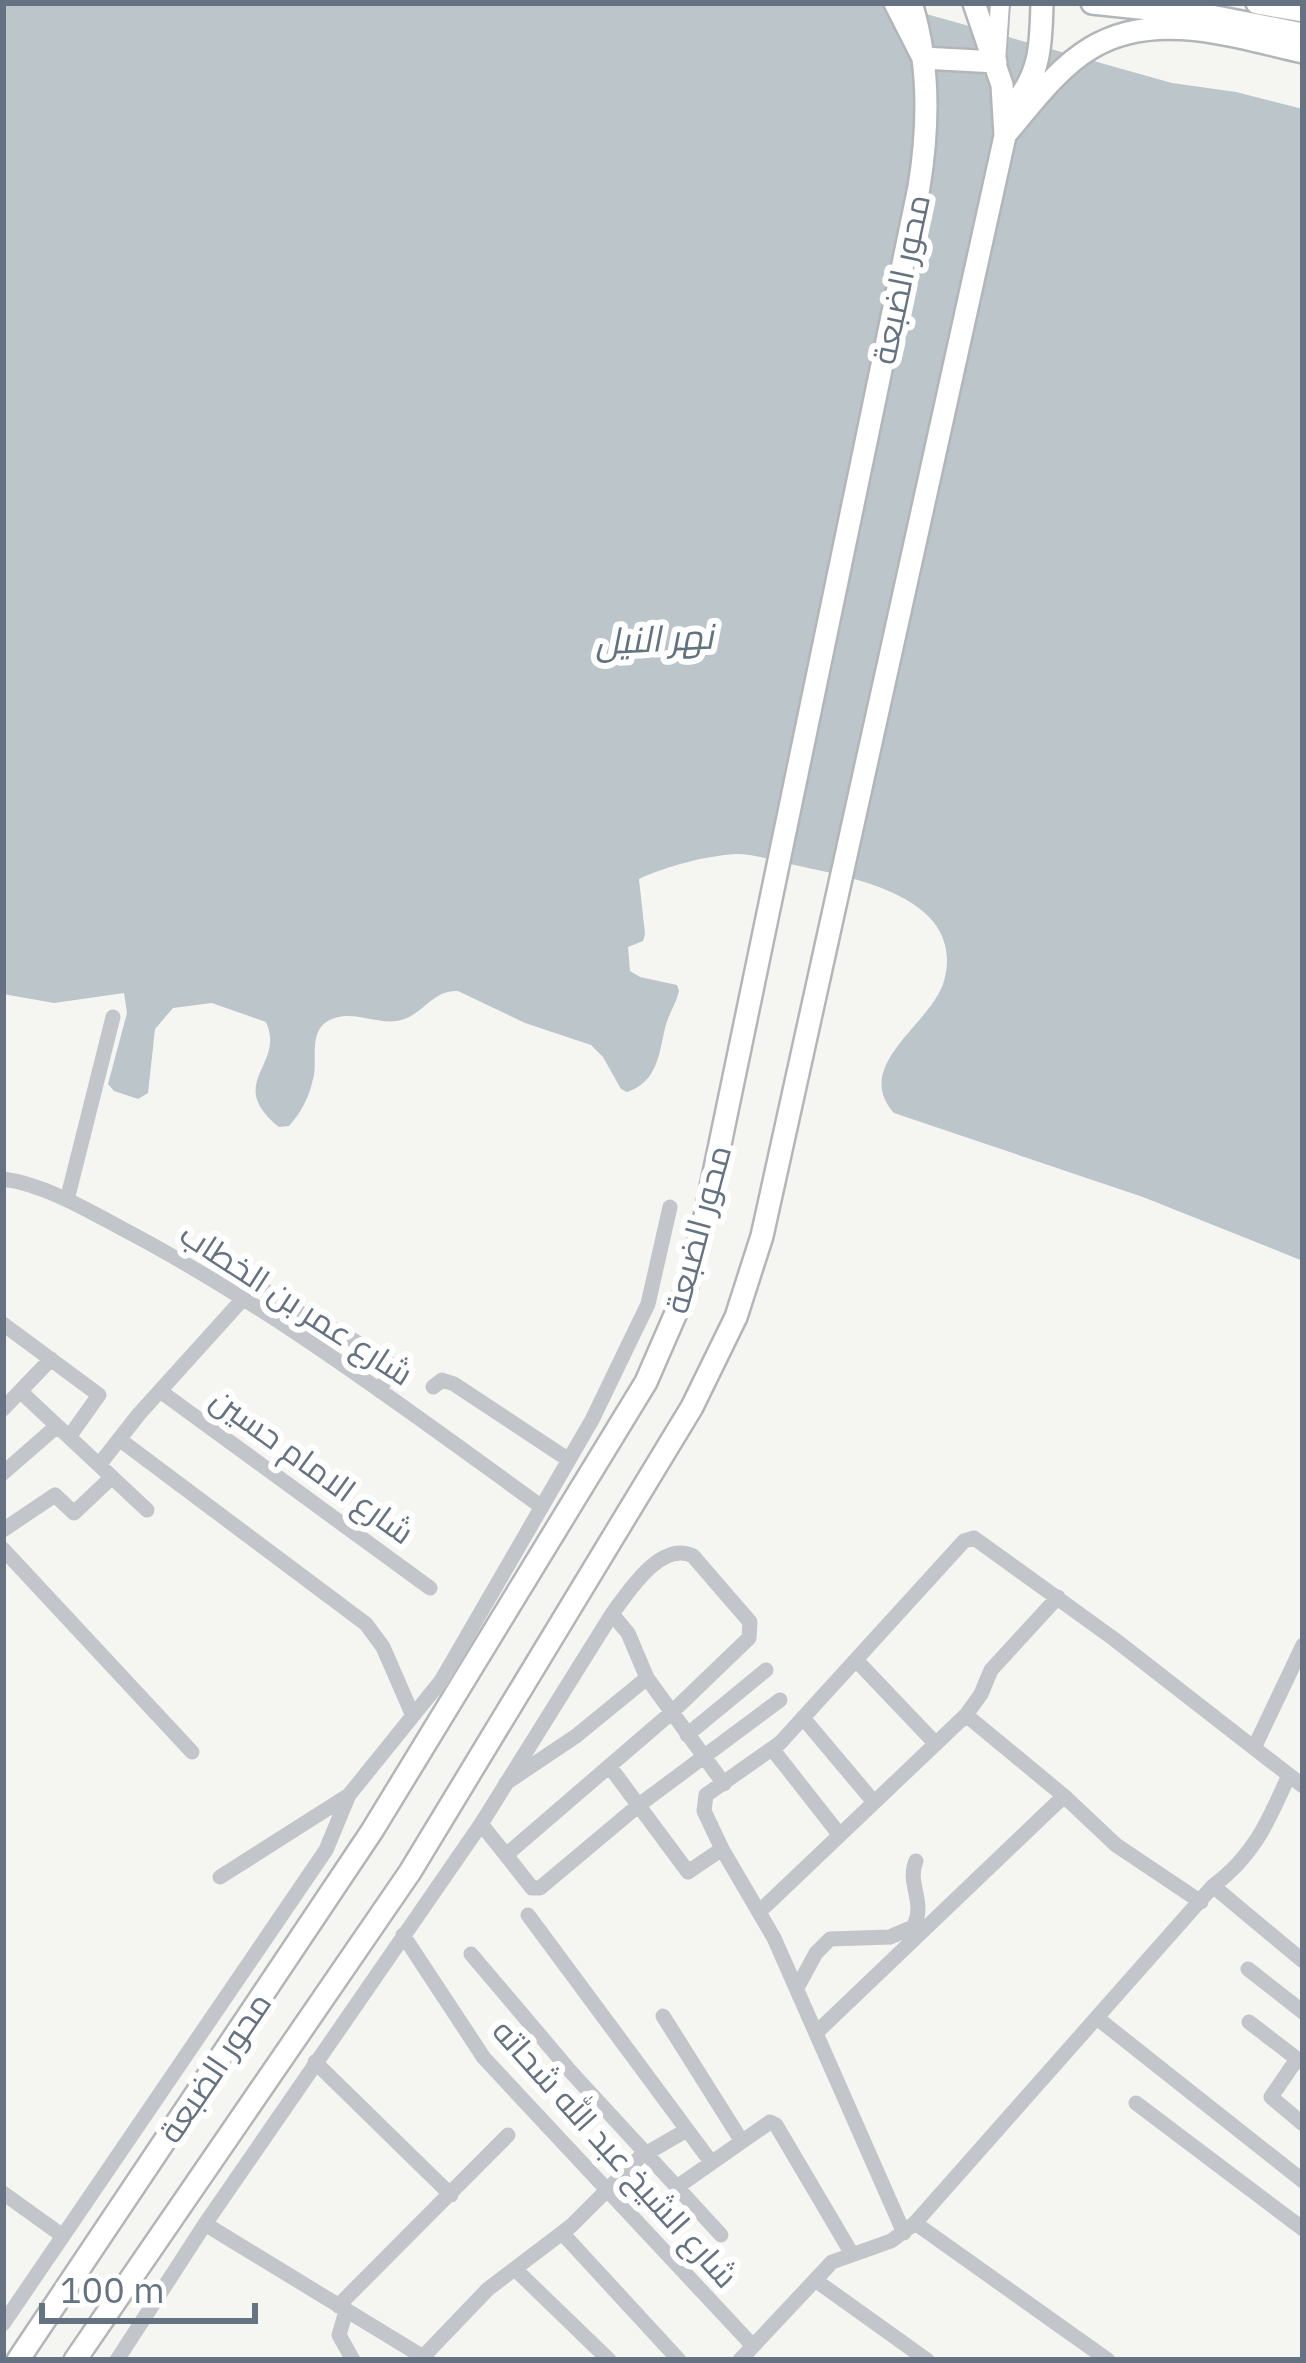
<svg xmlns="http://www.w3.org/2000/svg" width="1306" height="2363" viewBox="0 0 1306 2363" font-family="'IBM Plex Sans',Cairo,sans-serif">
<rect width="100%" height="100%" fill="#f5f5f1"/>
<path fill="#bbc5ca" d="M 3,3 L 887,3 L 1172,83 L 1236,92 L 1303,109 L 1303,1261 L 1143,1197 L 894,1113 C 851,1065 932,1024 944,981 C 967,898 855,878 799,866 C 780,862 756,854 736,854 C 705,856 667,866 639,879 L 645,934 L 643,941 L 628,947 L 630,971 L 640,977 L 677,985 L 679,991 C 676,1004 668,1015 665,1028 C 659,1055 657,1082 627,1092 L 621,1089 L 603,1057 L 591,1045 L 525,1023 L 458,991 C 432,990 424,1014 401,1020 C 380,1026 357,1011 335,1018 C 308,1026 317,1054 314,1075 C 310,1095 302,1112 289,1126 L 279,1127 C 224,1082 286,1066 266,1022 L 212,1003 L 173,1008 L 155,1029 L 148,1093 L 138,1099 L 114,1091 L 108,1084 L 127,1013 L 124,993 L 54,1003 L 3,994 Z"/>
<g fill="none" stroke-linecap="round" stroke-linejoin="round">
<defs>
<path id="major" d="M 996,62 L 1000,3"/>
<path id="highway" d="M 895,3 L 923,58 L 996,62
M 1092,3 L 1206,15 L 1303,34
M 1257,3 L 1303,11
M 1014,104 C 1041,74 1041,42 1042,3
M 1005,135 C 1031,105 1056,69 1091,48 C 1155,9 1236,37 1303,52
M 18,2360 L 372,1831 L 646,1382 L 686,1290 L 703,1226 L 919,187 C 929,126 930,63 911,3
M 75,2360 L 410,1872 L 692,1407 L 736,1317 L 762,1236 L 1005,136 L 1002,85 L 974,3"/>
</defs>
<use href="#major" stroke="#b3b7bb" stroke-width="22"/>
<use href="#highway" stroke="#b3b6b9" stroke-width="26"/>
<path stroke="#c2c5c9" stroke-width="15" d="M 3,1179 C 43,1184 86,1209 121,1228 C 270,1306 406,1409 542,1507
M 67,1200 L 113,1017
M 203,1247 L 290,1308 L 345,1335 L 388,1362 L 391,1369 L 380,1391
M 3,1324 L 99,1395 L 69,1437
M 433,1387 L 442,1380 L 454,1384 L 569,1460
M 160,1391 L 430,1588
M 21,1392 L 147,1510
M 3,1409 L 51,1359
M 119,1439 L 366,1624 L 383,1647 L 413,1716
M 99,1465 L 139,1414 L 242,1300
M 3,1473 L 57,1426
M 3,1530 L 55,1495 L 74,1513 L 112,1477
M 3,1549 L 192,1752
M 612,1614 L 628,1633 L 647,1678 L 724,1784
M 857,1661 L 936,1744
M 966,1715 L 1064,1796
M 804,1719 L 873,1801
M 687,1735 L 766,1670
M 1254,1748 L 1303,1645
M 773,1750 L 839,1834
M 610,1767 L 688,1872 L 722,1849
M 506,1783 L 576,1736 L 647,1678
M 506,1855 L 532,1888 L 540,1888 L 639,1805 L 780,1700
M 220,1877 L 349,1795 L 441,1681 L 592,1420 L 648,1304 L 670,1207
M 1213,1886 L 1303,1961
M 759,1912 L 966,1715 L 981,1694 L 991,1670 L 1058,1597
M 528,1915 L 711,2162
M 403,1935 L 484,2058 L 753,2346
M 471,1954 L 571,2072 L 721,2235
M 1248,1969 L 1303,2012
M 797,1988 L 816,1953 L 830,1939 L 890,1937 L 913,1927 C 927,1903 906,1884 916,1861
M 663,2016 L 741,2140
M 1097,2018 L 1303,2181
M 1249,2022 L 1301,2062
M 816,2033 L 1064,1796 L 1116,1845 L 1201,1902
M 1297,2059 L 1271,2097 L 1303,2124
M 315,2062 L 451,2195
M 1136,2103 L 1303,2229
M 677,2187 L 770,2122 L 776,2125 L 852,2254
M 3,2193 L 63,2236
M 915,2223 L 1108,2360
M 205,2224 L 428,2360
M 562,2233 L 679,2360
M 904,2233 L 774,1938 L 722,1849 L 704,1811 L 706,1795 L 780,1743 L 964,1541 L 974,1538 L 1114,1639 L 1303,1786
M 516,2270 L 609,2360
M 815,2280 L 927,2360
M 338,2306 L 508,2135
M 346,2311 L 339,2335 L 353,2360
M 3,2324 L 326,1850 L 348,1797
M 117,2360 L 205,2224 L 481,1824 L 612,1614 C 629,1591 661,1540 693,1556 L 750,1622 L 749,1638 L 671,1713 L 506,1855 L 481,1824
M 420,2360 L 488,2289 L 571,2226 L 640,2157 L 687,2130
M 740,2360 L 832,2262 L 891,2241 L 915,2223 L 1213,1886 C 1254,1856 1269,1820 1289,1775"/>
<use href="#major" stroke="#fff" stroke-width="18"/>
<use href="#highway" stroke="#fff" stroke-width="21"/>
</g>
<g text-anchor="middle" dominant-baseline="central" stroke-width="12" stroke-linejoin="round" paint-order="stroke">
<g font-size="33" fill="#647282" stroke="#fff">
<text transform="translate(900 279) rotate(-78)">محور الضبعة</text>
<text transform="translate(697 1229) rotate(-75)">محور الضبعة</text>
<text transform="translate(297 1303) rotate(33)">شارع عمر بن الخطاب</text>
<text transform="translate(313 1465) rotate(36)">شارع الامام حسين</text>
<text transform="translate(214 2067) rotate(-56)">محور الضبعة</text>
<text transform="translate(616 2153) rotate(48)">شارع الشيخ عبد الله شحاته</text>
</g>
<g font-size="36" font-style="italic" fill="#60737f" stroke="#fff">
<text transform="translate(654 638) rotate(-3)">نهر النيل</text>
</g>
</g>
<rect width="1306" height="2363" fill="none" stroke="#647282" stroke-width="12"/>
<path d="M42 2303v18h213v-18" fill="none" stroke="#647282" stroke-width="6"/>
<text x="60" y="2303" font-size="36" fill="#647282" stroke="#ffffff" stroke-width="9" paint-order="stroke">100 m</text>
</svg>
